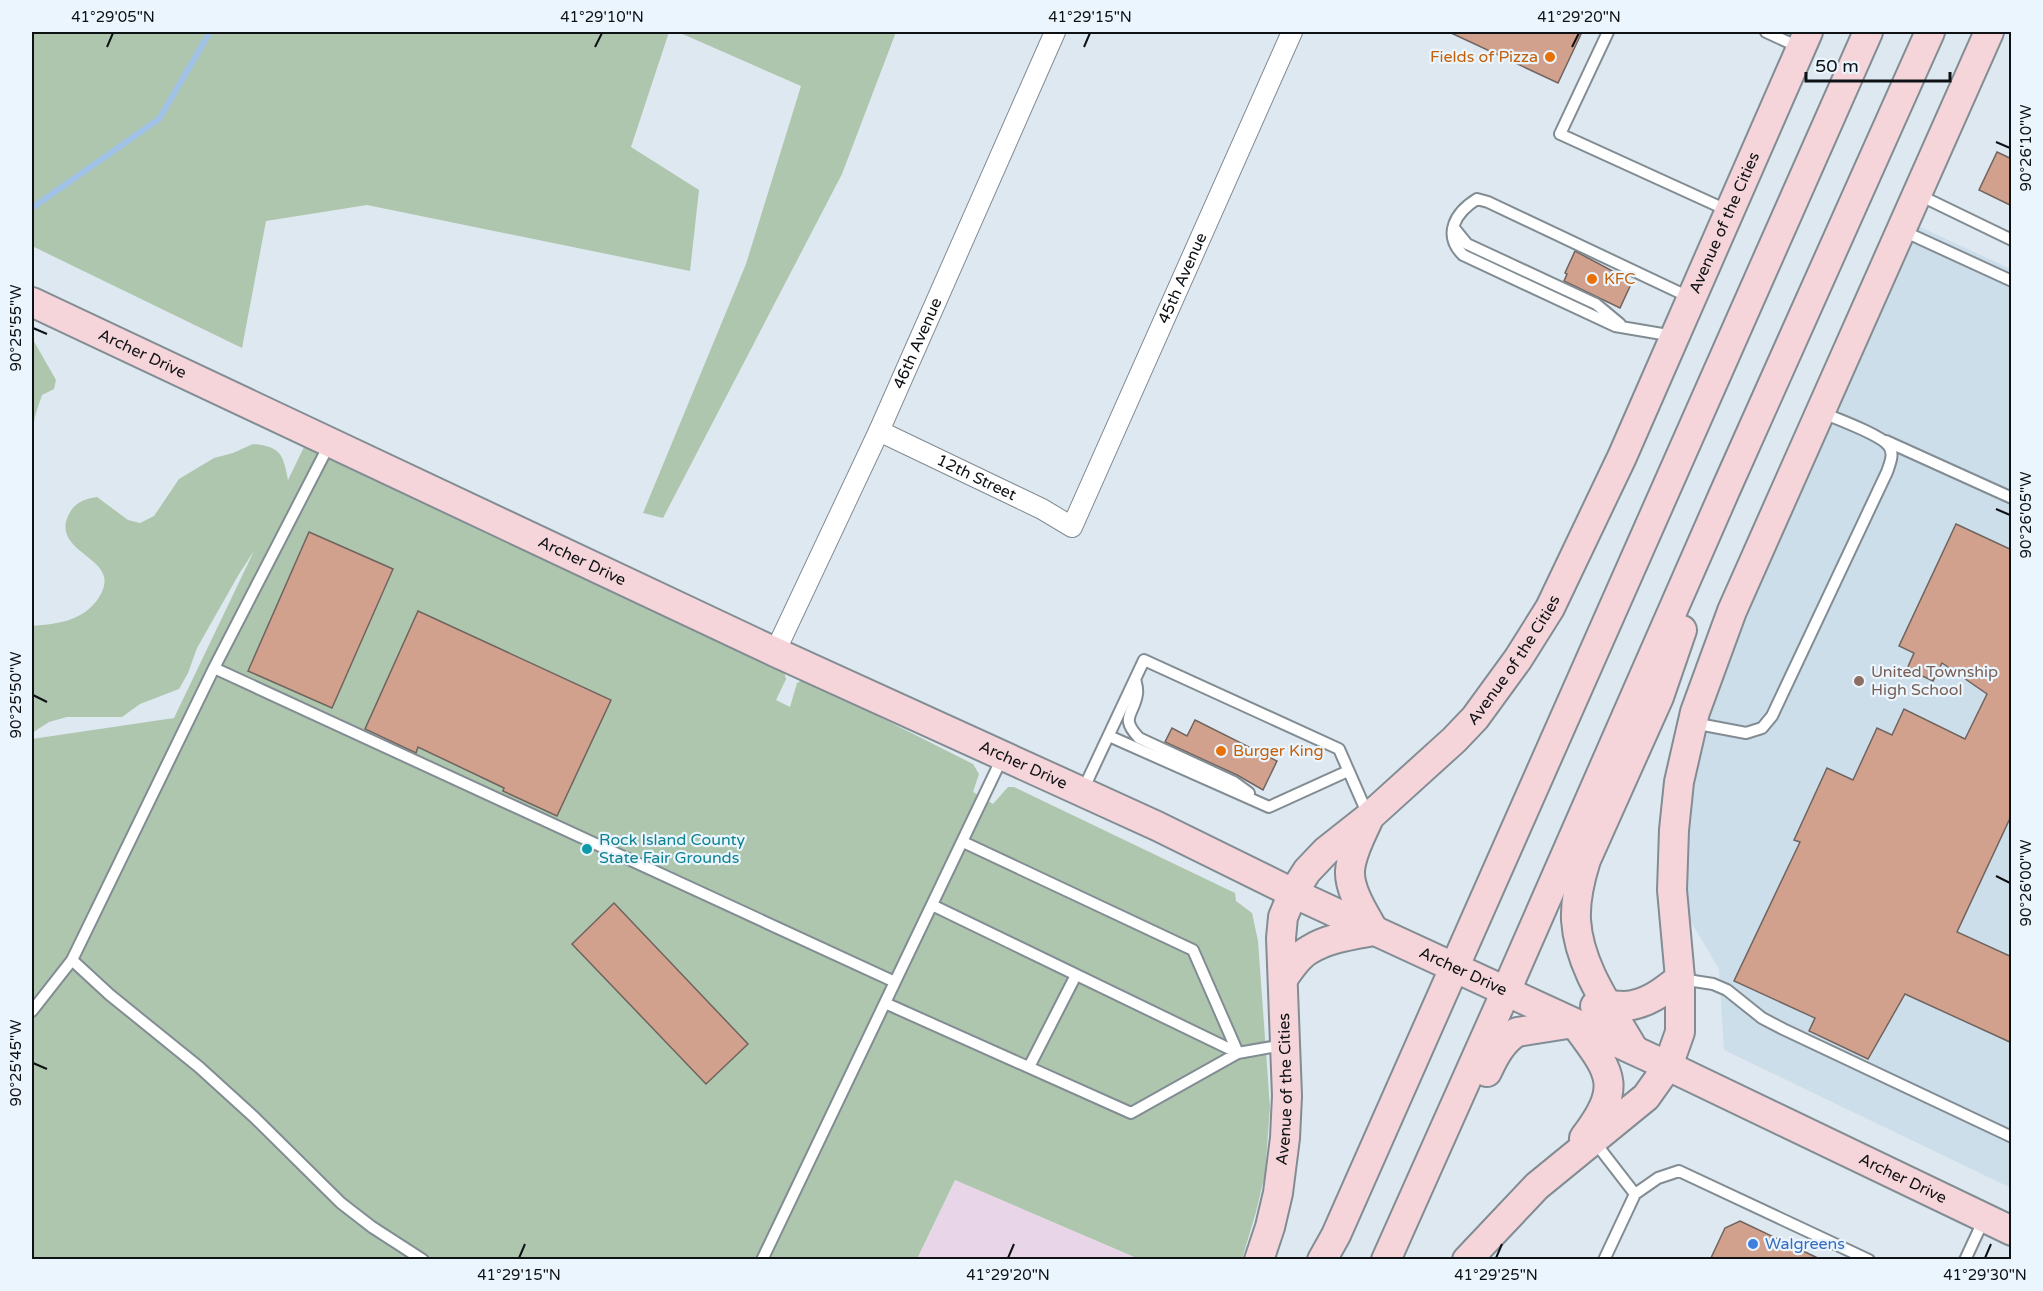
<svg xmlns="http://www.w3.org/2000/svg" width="2043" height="1291" viewBox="0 0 2043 1291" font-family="'Varela Round',sans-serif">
<rect width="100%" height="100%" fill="#dee8f0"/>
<path fill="#cddeeb" d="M 1905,220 L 2011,269 L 2011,1188 L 1724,1050 L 1719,969 L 1672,890 L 1695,712 Z"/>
<path fill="#e8d6e8" d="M 955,1180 L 1139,1259 L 917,1260 Z"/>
<path fill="#aec6ad" d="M 32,32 L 669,32 L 631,147 L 699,190 L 690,271 L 367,205 L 266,221 L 242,348 L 32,246 Z
M 678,32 L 896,32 L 842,174 L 663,518 L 643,513 L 746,264 L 801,86 Z
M 32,338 L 56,380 L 54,389 L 42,395 L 35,416 L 32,435 Z
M 253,444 C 281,447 283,454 288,480 L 304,447 L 783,668 L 786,679 L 776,700 L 790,707 L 797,683 L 804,679 L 973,764 L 979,774 L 973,792 L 993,804 L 1008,787 L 1014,787 L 1235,893 L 1236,901 L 1252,913 L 1258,941 L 1270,1107 L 1265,1174 L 1256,1212 L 1242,1259 L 1139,1259 L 955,1180 L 917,1259 L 32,1259 L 32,739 L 174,718 L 254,551 L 239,574 L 197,648 L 188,673 L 179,689 L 140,704 L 122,717 L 67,717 L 49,722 L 32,733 L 32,626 C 60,624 88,620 102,592 C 104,587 106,580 103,574 C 96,555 55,546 68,516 C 74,503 83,499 97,497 L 128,520 L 140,523 L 154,516 L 179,479 L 214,458 L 233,453 Z"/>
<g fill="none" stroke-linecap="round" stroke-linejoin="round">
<path stroke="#9fc2e6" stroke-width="6" d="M 32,208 L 159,119 L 210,32"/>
</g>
<path fill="#d1a18d" stroke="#6f645f" stroke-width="1.5" d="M 1449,32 L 1582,32 L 1558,83 Z
M 1997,152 L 2012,159 L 2012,206 L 1979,190 Z
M 1575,251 L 1618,274 L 1616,277 L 1631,284 L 1620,308 L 1564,281 L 1567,274 L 1565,273 Z
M 1956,524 L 2012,550 L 2012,814 L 1957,932 L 2012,957 L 2012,1043 L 1905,994 L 1868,1059 L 1809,1031 L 1815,1018 L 1734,981 L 1800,842 L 1794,840 L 1827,768 L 1853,780 L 1877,728 L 1892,735 L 1904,709 L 1965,739 L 1987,694 L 1942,663 L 1933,681 L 1907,669 L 1914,653 L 1899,646 Z
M 309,532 L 393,569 L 332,708 L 248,671 Z
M 418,611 L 611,700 L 557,816 L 503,791 L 504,788 L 418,747 L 416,753 L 365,729 Z
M 1195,720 L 1277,761 L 1263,790 L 1237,775 L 1165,742 L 1172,728 L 1187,736 Z
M 614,903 L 748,1044 L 706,1084 L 572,944 Z
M 1740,1221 L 1822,1260 L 1710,1260 L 1725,1228 Z"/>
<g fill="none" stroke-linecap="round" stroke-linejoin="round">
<defs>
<path id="lane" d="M 1608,32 L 1560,134 L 1729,211
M 1766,32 L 1801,48
M 1917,194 L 2012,240
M 1454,228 L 1467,244 L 1596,304 L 1620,324
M 1901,230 L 2012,281
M 1674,336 L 1615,326 L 1463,255 C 1442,234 1456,212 1477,199 L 1488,202 L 1691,298
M 1886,441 L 2012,498
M 214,668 L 895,982
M 1135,679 C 1136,683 1138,689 1137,694 C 1134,715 1119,717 1139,738 L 1234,782 L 1249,793
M 1693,723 L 1746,733 L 1762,728 L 1772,716 L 1887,472 C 1890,463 1895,453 1888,445 C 1879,434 1837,419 1823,413
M 1109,736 L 1269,807 L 1348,771
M 1082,792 L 1144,660 L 1339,749 L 1368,815
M 963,842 L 1193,950 L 1238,1053
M 932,905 L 1238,1053
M 72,960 L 110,995 L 199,1067 L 254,1117 L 341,1203 L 372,1227 L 423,1260
M 1681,979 L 1713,984 L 1727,990 L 1762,1018 L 1783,1029 L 2012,1137
M 885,1003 L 1131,1113 L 1238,1053 L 1283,1045
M 32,1011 L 72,960 L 214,668 L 330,443
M 1029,1067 L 1076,975
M 1594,1141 L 1635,1194 L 1658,1178 L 1679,1171 L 1869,1260
M 762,1260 L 1003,756
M 1604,1260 L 1635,1194
M 1965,1260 L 1984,1219"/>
<g id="street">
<path id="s1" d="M 879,431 L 1042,509 L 1072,527 L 1292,32"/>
<path id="s2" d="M 775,652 L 879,431 L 1055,32"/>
</g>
<g id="secondary">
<path id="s3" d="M 32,302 L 775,652 L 1157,826 L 1293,893 L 1668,1066 L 2012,1231"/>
<path d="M 1283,979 C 1290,969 1298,956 1309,950 C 1328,938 1352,935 1374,931 C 1365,914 1349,891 1350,871 C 1351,853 1362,834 1369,818"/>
<path d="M 1595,1006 C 1605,1004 1613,1006 1624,1006 C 1646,1005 1663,992 1680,978"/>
<path d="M 1575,1024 C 1611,1073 1624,1085 1584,1138"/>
<path d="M 1634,1050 C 1611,1010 1579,968 1576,920 C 1575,899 1580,879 1586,860 L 1659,697 L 1682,630"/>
<path d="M 1487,1072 C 1494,1057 1502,1041 1517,1032 L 1574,1023"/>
<path id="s4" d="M 1259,1260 L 1270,1227 L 1278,1193 L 1285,1138 L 1287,1096 L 1281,938 L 1283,917 L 1293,893 L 1307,871 L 1326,851 L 1369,817 L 1454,740 L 1475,718 L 1518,659 L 1550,608 L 1622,457 L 1808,32"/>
<path d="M 1322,1260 L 1336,1235 L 1868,32"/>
<path d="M 1386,1260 L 1506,991 L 1725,491 L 1930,32"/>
<path d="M 1467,1260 L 1537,1186 L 1646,1097 L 1668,1066 L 1680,1032 L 1680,978 L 1672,890 L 1674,830 L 1679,782 L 1695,712 L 1732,611 L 1989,32"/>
</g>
</defs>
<use href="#lane" stroke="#828c93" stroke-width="14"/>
<use href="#street" stroke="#828c93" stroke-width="22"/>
<use href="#secondary" stroke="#828c93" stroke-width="32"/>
<use href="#lane" stroke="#fff" stroke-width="10"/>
<use href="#street" stroke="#fff" stroke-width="20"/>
<use href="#secondary" stroke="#f5d5da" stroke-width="28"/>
</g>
<path fill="none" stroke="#0e1215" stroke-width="2" d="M 107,47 L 113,33M 595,47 L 602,33M 1084,47 L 1090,33M 1572,47 L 1579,33M 1996,142 L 2010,148M 33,328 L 47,334M 1996,509 L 2010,515M 33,695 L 47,702M 1996,876 L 2010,883M 33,1063 L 47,1069M 519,1258 L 525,1244M 1008,1258 L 1014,1244M 1496,1258 L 1502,1244M 1985,1258 L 1991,1244"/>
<g fill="#e8710a" stroke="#ebf5fe" stroke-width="2">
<circle cx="1550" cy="57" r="6"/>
<circle cx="1592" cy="279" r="6"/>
<circle cx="1221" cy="751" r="6"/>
</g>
<circle fill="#8d6e63" stroke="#ebf5fe" stroke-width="2" cx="1859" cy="681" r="6"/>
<circle fill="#0f9aa8" stroke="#ebf5fe" stroke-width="2" cx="587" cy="849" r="6"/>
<circle fill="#3f7fe0" stroke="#ebf5fe" stroke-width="2" cx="1753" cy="1244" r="6"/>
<g text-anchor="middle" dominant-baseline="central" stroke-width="4.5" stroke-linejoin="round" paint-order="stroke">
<g font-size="16" fill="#c56008" stroke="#ebf5fe" text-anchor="start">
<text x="1538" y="57" text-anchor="end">Fields of Pizza</text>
<text x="1604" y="279">KFC</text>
<text x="1233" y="751">Burger King</text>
</g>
<g font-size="16" fill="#0e1215" stroke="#ebf5fe">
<text stroke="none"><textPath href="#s4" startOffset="1182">Avenue of the Cities</textPath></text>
<text stroke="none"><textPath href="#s1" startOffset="488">45th Avenue</textPath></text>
<text stroke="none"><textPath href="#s2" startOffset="340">46th Avenue</textPath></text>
<text stroke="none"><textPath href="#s3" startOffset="122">Archer Drive</textPath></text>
<text stroke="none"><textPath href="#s1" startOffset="108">12th Street</textPath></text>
<text stroke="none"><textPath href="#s3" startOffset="608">Archer Drive</textPath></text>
<text stroke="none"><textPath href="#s4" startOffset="696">Avenue of the Cities</textPath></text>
<text stroke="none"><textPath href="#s3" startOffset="1094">Archer Drive</textPath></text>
<text stroke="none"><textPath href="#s3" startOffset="1580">Archer Drive</textPath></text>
<text stroke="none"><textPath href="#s4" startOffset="174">Avenue of the Cities</textPath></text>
<text stroke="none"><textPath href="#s3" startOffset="2066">Archer Drive</textPath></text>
</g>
<g font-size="16" fill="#785e54" stroke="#ebf5fe" text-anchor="start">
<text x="1871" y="672">United Township<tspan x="1871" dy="18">High School</tspan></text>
</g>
<g font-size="16" fill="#0d838f" stroke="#ebf5fe" text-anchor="start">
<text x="599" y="840">Rock Island County<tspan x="599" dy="18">State Fair Grounds</tspan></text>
</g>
<g font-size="16" fill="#366cbe" stroke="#ebf5fe" text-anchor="start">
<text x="1765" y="1244">Walgreens</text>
</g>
</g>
<rect width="2043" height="1291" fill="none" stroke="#ebf5fe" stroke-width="66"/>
<path d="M1806 72v9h144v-9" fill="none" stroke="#0e1215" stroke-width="3"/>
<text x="1815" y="72" font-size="18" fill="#0e1215" stroke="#ebf5fe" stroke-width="4.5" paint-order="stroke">50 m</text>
<rect x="33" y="33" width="1977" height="1225" fill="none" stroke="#0e1215" stroke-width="2"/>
<g font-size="15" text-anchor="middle" fill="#0e1215">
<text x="113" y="22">41°29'05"N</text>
<text x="602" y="22">41°29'10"N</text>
<text x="1090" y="22">41°29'15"N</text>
<text x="1579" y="22">41°29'20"N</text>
<text transform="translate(2026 148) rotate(-90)" y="5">90°26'10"W</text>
<text transform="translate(16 328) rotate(-90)" y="5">90°25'55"W</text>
<text transform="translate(2026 515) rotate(-90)" y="5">90°26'05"W</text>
<text transform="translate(16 695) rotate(-90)" y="5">90°25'50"W</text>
<text transform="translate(2026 883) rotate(-90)" y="5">90°26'00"W</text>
<text transform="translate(16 1063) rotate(-90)" y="5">90°25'45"W</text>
<text x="519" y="1280">41°29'15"N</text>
<text x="1008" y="1280">41°29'20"N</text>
<text x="1496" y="1280">41°29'25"N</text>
<text x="1985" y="1280">41°29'30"N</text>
</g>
</svg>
